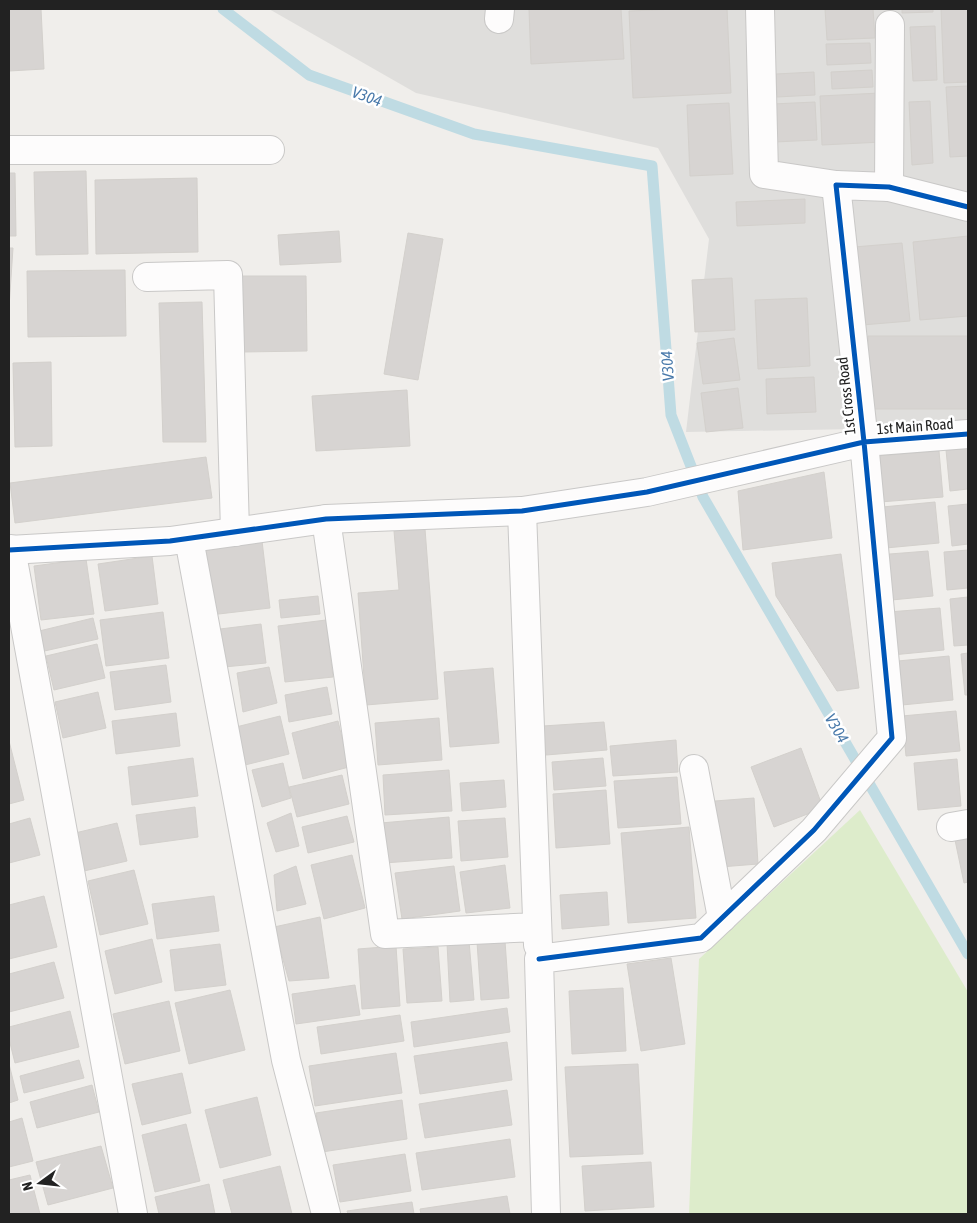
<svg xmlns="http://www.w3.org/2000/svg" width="977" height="1223" viewBox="0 0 977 1223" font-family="'Asap Condensed',sans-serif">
<rect width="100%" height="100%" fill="#f0eeeb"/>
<path fill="#dfdedc" d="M 269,9 L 968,9 L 968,427 L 686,432 L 709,239 L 658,148 L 416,93 Z"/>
<path fill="#ddeccb" d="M 860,810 L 968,992 L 968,1214 L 689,1214 L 699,959 Z"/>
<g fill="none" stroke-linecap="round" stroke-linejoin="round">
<path stroke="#bfdbe3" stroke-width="11" d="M 223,9 L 309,75 L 474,134 L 652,166 L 671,415 L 703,497 L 968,954"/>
</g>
<path fill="#d7d4d2" stroke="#d3d0cc" d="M 9,9 L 41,9 L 44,69 L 9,71 Z
M 529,9 L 621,9 L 624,59 L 531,64 Z
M 676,9 L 727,9 L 731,93 L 633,98 L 629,11 Z
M 825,9 L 873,9 L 875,38 L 827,40 Z
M 902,9 L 933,9 L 933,12 L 902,13 Z
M 941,9 L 968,9 L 968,82 L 944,83 Z
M 935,26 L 937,80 L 913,81 L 910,27 Z
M 870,43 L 871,63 L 827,65 L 826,44 Z
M 872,70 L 873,87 L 832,89 L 831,72 Z
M 814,72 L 815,95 L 777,97 L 776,74 Z
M 968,86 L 968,156 L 950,157 L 946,87 Z
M 880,93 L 882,142 L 822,145 L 820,96 Z
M 930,101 L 933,163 L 912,165 L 909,102 Z
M 815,102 L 817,140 L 775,142 L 773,104 Z
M 729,103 L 733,174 L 690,176 L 687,105 Z
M 86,171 L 88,254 L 36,255 L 34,172 Z
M 9,173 L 15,173 L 16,236 L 9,236 Z
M 197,178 L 198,252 L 96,254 L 95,180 Z
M 805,199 L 805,223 L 737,226 L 736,202 Z
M 339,231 L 341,262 L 280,265 L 278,235 Z
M 408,233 L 443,239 L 418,380 L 384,374 Z
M 968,236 L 968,316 L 920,320 L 913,242 Z
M 902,243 L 910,321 L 862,325 L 854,247 Z
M 9,248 L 13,248 L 9,308 Z
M 125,270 L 126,336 L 28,337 L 27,271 Z
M 240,276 L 306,276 L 307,351 L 242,352 Z
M 732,278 L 735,330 L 695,332 L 692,280 Z
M 807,298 L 810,366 L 758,369 L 755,300 Z
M 202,302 L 206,442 L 163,442 L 159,303 Z
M 868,336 L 968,336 L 968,409 L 868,409 Z
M 734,338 L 740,380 L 703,384 L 697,343 Z
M 51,362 L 52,446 L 15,447 L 13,363 Z
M 814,377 L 816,412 L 767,414 L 766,379 Z
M 738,388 L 743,428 L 706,432 L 701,393 Z
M 407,390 L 410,446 L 316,451 L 312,396 Z
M 968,448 L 968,489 L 950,491 L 946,450 Z
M 939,451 L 943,497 L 880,502 L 876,456 Z
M 206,457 L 212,498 L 15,523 L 10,483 Z
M 824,472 L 832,538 L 743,550 L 738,491 Z
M 935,502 L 939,543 L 875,549 L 872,508 Z
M 968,504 L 968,544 L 952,546 L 948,506 Z
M 425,529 L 438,699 L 366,705 L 358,593 L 399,590 L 394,531 Z
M 262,541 L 270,608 L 210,615 L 202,548 Z
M 968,550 L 968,588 L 947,590 L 944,552 Z
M 928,551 L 933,596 L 881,601 L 877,555 Z
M 841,554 L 859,688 L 837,691 L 776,596 L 772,563 Z
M 152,556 L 158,604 L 105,611 L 98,564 Z
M 86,559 L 94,614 L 41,620 L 34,566 Z
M 318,596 L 320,614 L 281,618 L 279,600 Z
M 968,597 L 968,645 L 954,646 L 950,599 Z
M 940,608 L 944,650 L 892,655 L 888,612 Z
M 163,612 L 169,658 L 106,666 L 100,620 Z
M 93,618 L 98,639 L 40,652 L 35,632 Z
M 326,620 L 333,677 L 285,682 L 278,626 Z
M 261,624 L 266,663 L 224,667 L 220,629 Z
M 97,644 L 105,678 L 54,690 L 46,656 Z
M 968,653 L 968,695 L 965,695 L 961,654 Z
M 949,656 L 953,700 L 902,705 L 898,661 Z
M 166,665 L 171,702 L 115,710 L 110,672 Z
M 269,667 L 277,703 L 243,712 L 237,673 Z
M 493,668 L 499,743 L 450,747 L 444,672 Z
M 327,687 L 332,714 L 289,722 L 285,695 Z
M 98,692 L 106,728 L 63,738 L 55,702 Z
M 956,711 L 960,751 L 906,756 L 902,716 Z
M 176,713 L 180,746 L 116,754 L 112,721 Z
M 280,716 L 289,754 L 245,765 L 236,727 Z
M 439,718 L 442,760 L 378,765 L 375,723 Z
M 338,721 L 349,767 L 303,779 L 292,733 Z
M 604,722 L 607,750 L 546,755 L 543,726 Z
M 676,740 L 678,772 L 613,776 L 610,746 Z
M 9,741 L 24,800 L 9,804 Z
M 801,748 L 823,808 L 774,827 L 751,767 Z
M 193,758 L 198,796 L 132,805 L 128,767 Z
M 603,758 L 606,786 L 554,790 L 552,762 Z
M 957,759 L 961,806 L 918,810 L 914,763 Z
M 283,763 L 291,798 L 262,807 L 252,770 Z
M 449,770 L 452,811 L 385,815 L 383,775 Z
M 342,775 L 349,804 L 297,817 L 289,787 Z
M 677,777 L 681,824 L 618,828 L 614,781 Z
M 504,780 L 506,807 L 462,811 L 460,783 Z
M 606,790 L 610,844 L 556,848 L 553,794 Z
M 754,798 L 758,864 L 720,867 L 715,801 Z
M 195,807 L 198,837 L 140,845 L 136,815 Z
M 291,813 L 299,846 L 276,852 L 267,823 Z
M 347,816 L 354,842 L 308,853 L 302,827 Z
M 449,817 L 452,858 L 384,863 L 381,823 Z
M 30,818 L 40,855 L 9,863 L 9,824 Z
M 505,818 L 508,857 L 461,861 L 458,821 Z
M 117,823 L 127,861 L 84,871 L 75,833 Z
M 689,827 L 696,918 L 628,923 L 621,833 Z
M 968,837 L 968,882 L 964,883 L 955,840 Z
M 352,855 L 365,908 L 324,919 L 311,865 Z
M 505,865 L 510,908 L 466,913 L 460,872 Z
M 296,866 L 306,904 L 277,911 L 274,875 Z
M 454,866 L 460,911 L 402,919 L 395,873 Z
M 134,870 L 148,924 L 100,935 L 88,881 Z
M 607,892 L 609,925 L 562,929 L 560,895 Z
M 44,896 L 57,947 L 9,959 L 9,905 Z
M 214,896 L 219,931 L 157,939 L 152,904 Z
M 320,917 L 329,978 L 289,981 L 274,927 Z
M 152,939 L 162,982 L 115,994 L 105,951 Z
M 469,941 L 474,1000 L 450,1002 L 447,943 Z
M 505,941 L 509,998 L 481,1000 L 477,942 Z
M 220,944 L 226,985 L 175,991 L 170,950 Z
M 396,946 L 400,1006 L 362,1009 L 358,949 Z
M 438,947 L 442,1001 L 407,1003 L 403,949 Z
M 671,958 L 685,1044 L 641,1051 L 627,964 Z
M 54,962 L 64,998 L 9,1012 L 9,974 Z
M 355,985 L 360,1015 L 296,1024 L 292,994 Z
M 623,988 L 626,1051 L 572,1054 L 569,991 Z
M 230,990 L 245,1050 L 189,1064 L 175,1003 Z
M 169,1001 L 180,1051 L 125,1064 L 113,1014 Z
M 507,1008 L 510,1032 L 414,1047 L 411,1022 Z
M 70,1011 L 79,1047 L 15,1063 L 9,1039 L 9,1027 Z
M 400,1015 L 404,1041 L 321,1054 L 317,1027 Z
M 507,1042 L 512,1080 L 420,1094 L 414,1056 Z
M 396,1053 L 402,1093 L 315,1106 L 309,1066 Z
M 79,1060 L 84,1078 L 24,1093 L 20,1076 Z
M 9,1064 L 18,1100 L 9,1103 Z
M 638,1064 L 643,1154 L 570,1157 L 565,1067 Z
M 182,1073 L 191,1113 L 142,1125 L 132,1084 Z
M 92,1085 L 99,1112 L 37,1128 L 30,1102 Z
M 507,1090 L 512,1125 L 425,1138 L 419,1104 Z
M 257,1097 L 271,1155 L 220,1168 L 205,1110 Z
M 402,1100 L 407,1139 L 322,1152 L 316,1113 Z
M 22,1118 L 33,1161 L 9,1167 L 9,1122 Z
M 186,1124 L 200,1181 L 155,1192 L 142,1135 Z
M 510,1139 L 515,1177 L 422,1190 L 416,1153 Z
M 101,1146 L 113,1188 L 48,1205 L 36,1162 Z
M 405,1154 L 411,1191 L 340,1202 L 333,1165 Z
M 651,1162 L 654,1207 L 585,1211 L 582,1166 Z
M 280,1166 L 292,1214 L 232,1214 L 223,1180 Z
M 30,1175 L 40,1214 L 9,1214 L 9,1180 Z
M 209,1184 L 215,1214 L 159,1214 L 155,1197 Z
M 507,1196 L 510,1214 L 421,1214 L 420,1209 Z
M 412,1202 L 414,1214 L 348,1214 L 347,1211 Z"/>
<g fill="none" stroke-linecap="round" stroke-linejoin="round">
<defs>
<path id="minor" d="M 760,9 L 764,174 L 836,185
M 499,19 L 500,9
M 9,150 L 270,150
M 889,187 L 890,25
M 147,277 L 228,275 L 235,532
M 522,511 L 538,945
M 326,519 L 385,934 L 537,927
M 189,539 L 286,1060 L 326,1214
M 11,549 L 133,1214
M 694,769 L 722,918
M 951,827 L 968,824"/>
<path id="tertiary" d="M 9,550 L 170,541 L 326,519 L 522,511 L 647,492 L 864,442 L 968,434
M 546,1214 L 539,959 L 701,938 L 814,830 L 892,738 L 864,442 L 836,185 L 889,187 L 968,207"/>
</defs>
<use href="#minor" stroke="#c9c8c7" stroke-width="30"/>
<use href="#tertiary" stroke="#c9c8c7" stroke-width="30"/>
<use href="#minor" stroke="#fdfcfc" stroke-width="28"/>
<use href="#tertiary" stroke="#fdfcfc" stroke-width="28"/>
<defs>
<path id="cycleway" d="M 9,550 L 170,541 L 326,519 L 522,511 L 647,492 L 864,442 L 968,434
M 539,959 L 701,938 L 814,830 L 892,738 L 864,442 L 836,185 L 889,187 L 968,207"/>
</defs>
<use href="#cycleway" stroke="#fff" stroke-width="8"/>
<use href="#cycleway" stroke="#0057b8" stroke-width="5"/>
</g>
<g text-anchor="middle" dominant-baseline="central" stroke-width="5" stroke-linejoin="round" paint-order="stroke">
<g font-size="15" fill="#222" stroke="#fff">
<text transform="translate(846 396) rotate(-96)">1st Cross Road</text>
<text transform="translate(915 426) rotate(-4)">1st Main Road</text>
</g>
<g font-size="16" font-style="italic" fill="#4a7aab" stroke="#fff">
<text transform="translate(367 96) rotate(20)">V304</text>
<text transform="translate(667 366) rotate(-94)">V304</text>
<text transform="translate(837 728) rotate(60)">V304</text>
</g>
</g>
<rect width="977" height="1223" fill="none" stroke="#222222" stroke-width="20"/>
<g transform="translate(40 1183) rotate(255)" stroke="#ffffff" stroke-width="4" paint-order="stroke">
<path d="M0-4L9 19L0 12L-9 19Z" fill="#222222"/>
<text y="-8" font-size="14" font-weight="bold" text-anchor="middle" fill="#222222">N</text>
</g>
</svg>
